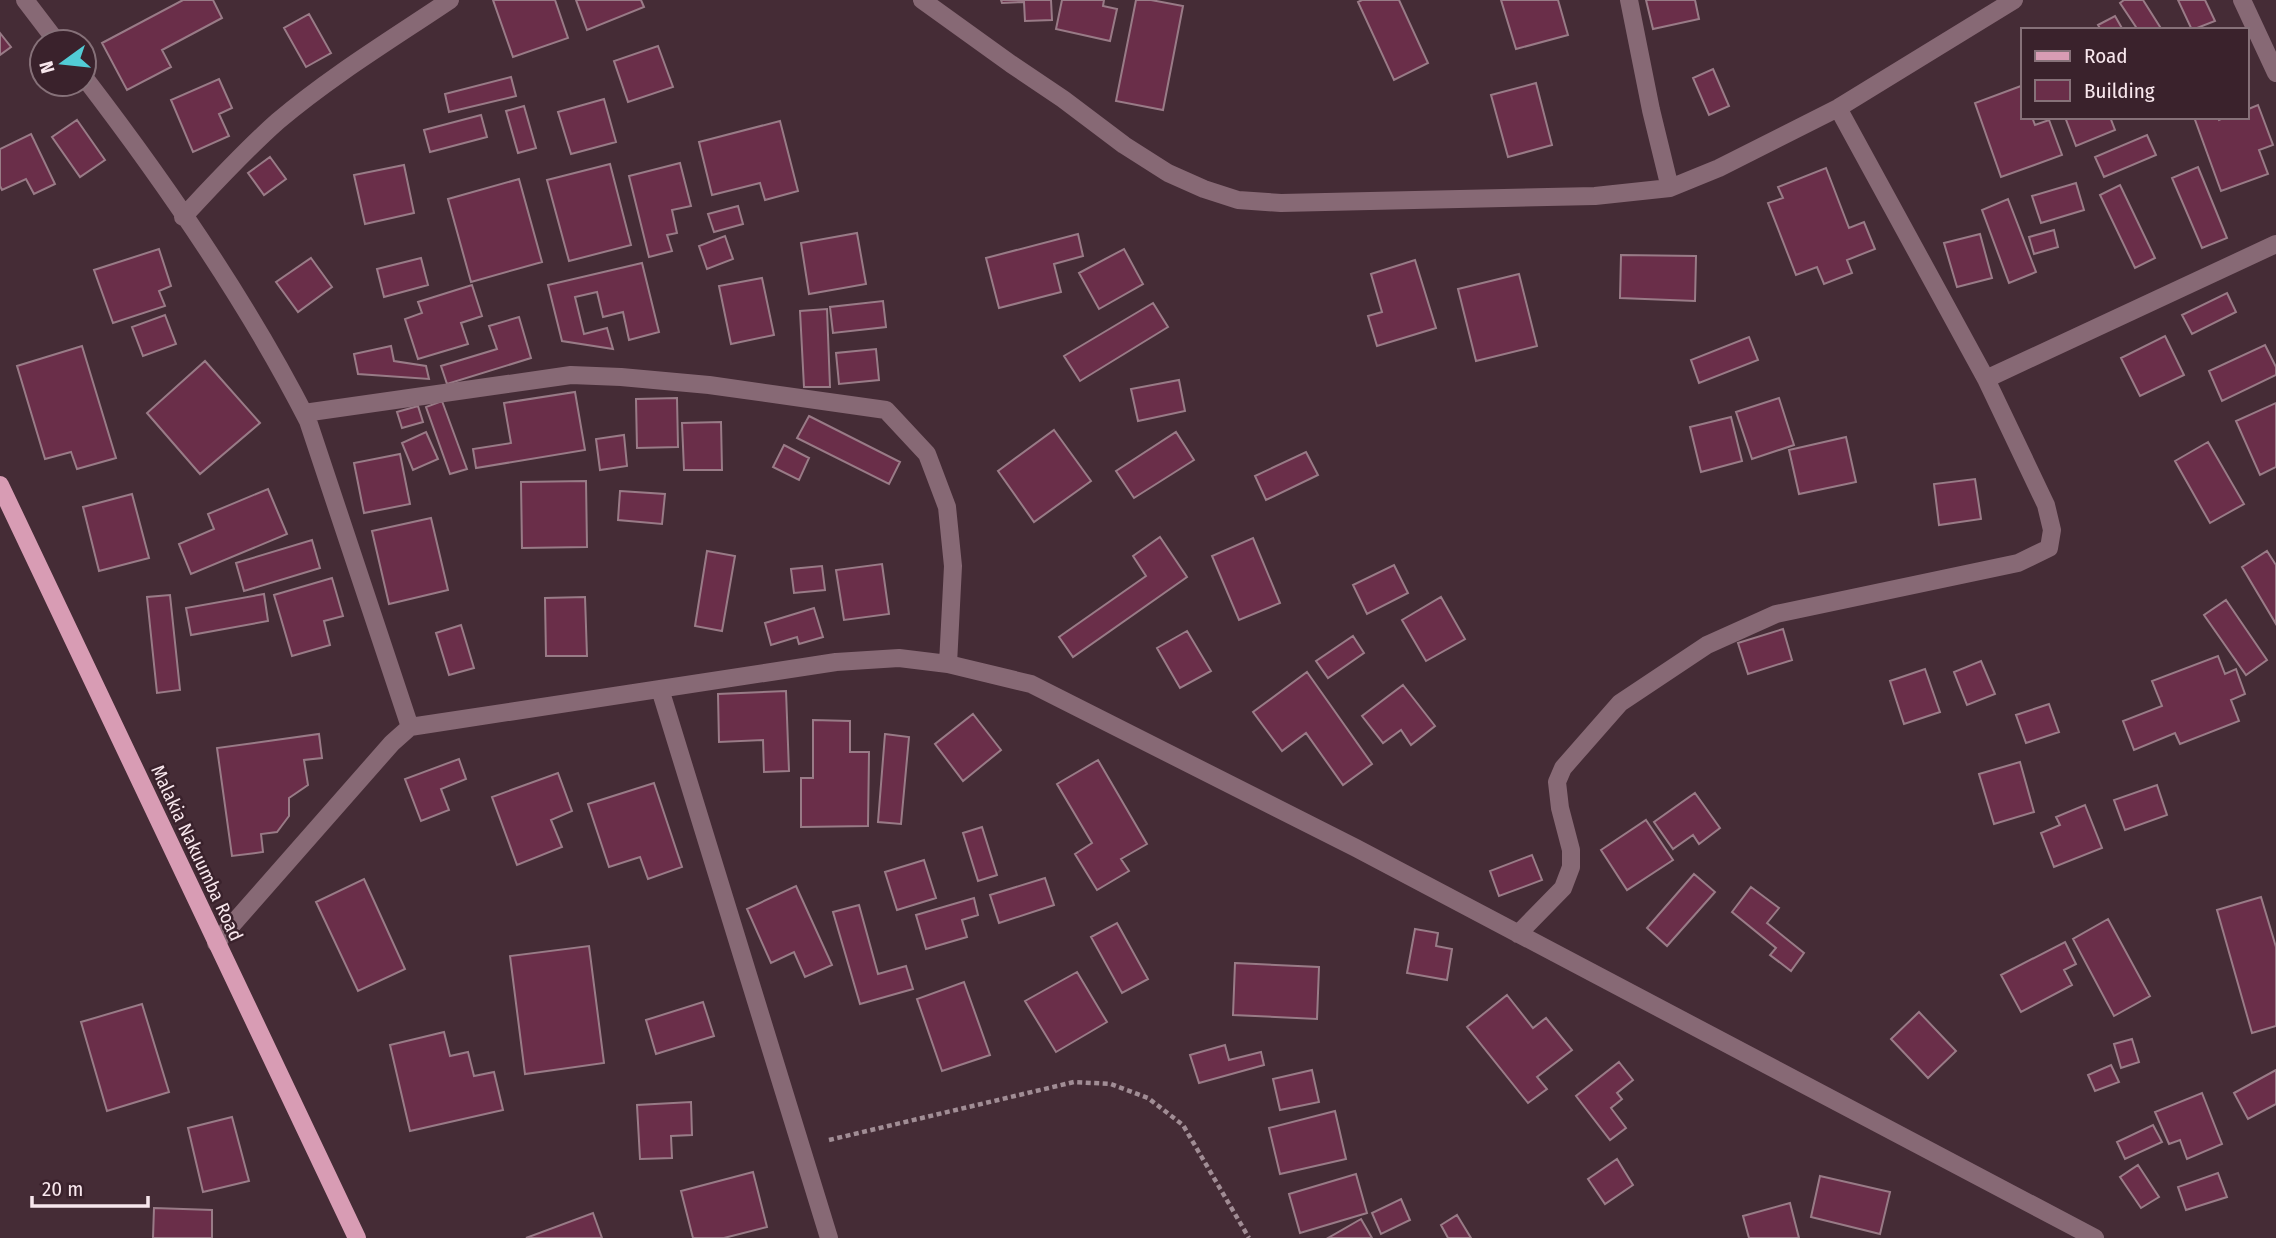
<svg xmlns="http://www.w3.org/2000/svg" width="2276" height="1238" viewBox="0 0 2276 1238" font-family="'Fira Sans Condensed',sans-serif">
<rect width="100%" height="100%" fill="#452c36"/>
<path fill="#6a2e49" stroke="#997b87" stroke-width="2" d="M 183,0 L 213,0 L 222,18 L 162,50 L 171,67 L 127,90 L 102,43 Z
M 493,0 L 555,0 L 568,38 L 513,57 Z
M 576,0 L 641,0 L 644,7 L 587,30 Z
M 1001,0 L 1051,0 L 1052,20 L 1025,21 L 1024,2 L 1002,3 Z
M 1062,0 L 1104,0 L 1103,6 L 1117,9 L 1110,41 L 1056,29 Z
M 1136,0 L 1151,0 L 1183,6 L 1163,110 L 1116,101 Z
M 1362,0 L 1399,0 L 1428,63 L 1394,80 L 1358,2 Z
M 1501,0 L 1558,0 L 1568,35 L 1516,49 Z
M 1646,0 L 1695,0 L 1699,19 L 1653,29 Z
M 2124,0 L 2143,0 L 2162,30 L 2138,30 L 2120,3 Z
M 2178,0 L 2205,0 L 2215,21 L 2192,30 Z
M 309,14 L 331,53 L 306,67 L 284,28 Z
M 2115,16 L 2123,30 L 2101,30 L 2098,25 Z
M 0,33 L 11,47 L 0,55 Z
M 658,46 L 673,87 L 628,102 L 614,61 Z
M 1713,69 L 1729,106 L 1709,115 L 1693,78 Z
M 511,77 L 516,96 L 449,112 L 445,94 Z
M 219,79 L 232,108 L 219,114 L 229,136 L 193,152 L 171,100 Z
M 1536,83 L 1552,145 L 1508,157 L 1491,95 Z
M 2021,86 L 2022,117 L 2032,117 L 2035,125 L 2049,120 L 2062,155 L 2001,177 L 1975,103 Z
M 604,99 L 616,142 L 571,154 L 558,112 Z
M 2258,105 L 2273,145 L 2259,150 L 2268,174 L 2221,191 L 2194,117 L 2218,117 L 2219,120 L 2226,117 L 2246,117 L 2246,110 Z
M 524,106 L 536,148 L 518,153 L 506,111 Z
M 481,115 L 487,137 L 430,152 L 424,130 Z
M 2065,117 L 2110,117 L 2115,130 L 2076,146 Z
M 77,120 L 105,160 L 80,177 L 52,137 Z
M 780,121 L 798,191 L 765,200 L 760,183 L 712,195 L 699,142 Z
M 31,134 L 55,184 L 34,194 L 26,179 L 2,190 L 0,186 L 0,149 Z
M 2147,135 L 2156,155 L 2104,177 L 2095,157 Z
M 270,157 L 286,179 L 264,195 L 248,173 Z
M 680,163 L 691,206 L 672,210 L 677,233 L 667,235 L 672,251 L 649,257 L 629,176 Z
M 610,164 L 631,245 L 569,261 L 547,180 Z
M 404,165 L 414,213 L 365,224 L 354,175 Z
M 2198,167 L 2227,238 L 2202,248 L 2172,178 Z
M 1826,168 L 1849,228 L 1864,222 L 1875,249 L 1847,260 L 1852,273 L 1824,284 L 1817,267 L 1796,275 L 1768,203 L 1783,198 L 1778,187 Z
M 519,179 L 542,262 L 471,282 L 448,199 Z
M 2076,183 L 2084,210 L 2041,223 L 2032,196 Z
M 2120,185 L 2155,258 L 2135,268 L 2100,195 Z
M 2008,199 L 2036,272 L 2009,283 L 1982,210 Z
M 738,206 L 743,224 L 714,232 L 708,214 Z
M 2054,230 L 2058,247 L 2034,254 L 2029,237 Z
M 857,233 L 866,284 L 809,294 L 801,243 Z
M 1078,234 L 1083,256 L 1054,264 L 1061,292 L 999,308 L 986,258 Z
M 1980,234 L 1992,278 L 1957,287 L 1944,243 Z
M 725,236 L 733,259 L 707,269 L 699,246 Z
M 159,249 L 171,286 L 159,291 L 165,306 L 113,323 L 94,270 Z
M 1124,249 L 1143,284 L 1099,309 L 1079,273 Z
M 1621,255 L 1696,256 L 1695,301 L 1620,298 Z
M 311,258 L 332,287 L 298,312 L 276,282 Z
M 421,258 L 428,285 L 384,297 L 377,269 Z
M 1415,260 L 1436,328 L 1377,346 L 1368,316 L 1382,312 L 1371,274 Z
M 642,263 L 659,332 L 629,340 L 623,312 L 603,317 L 597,292 L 575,297 L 584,334 L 607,328 L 613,349 L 562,341 L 548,285 Z
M 1519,274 L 1537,346 L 1476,361 L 1458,289 Z
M 762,278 L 774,335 L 731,344 L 719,286 Z
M 472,285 L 482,316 L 461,323 L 468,344 L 418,359 L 405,319 L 422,313 L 418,302 Z
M 2227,293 L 2236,312 L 2192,334 L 2182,315 Z
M 883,301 L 886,327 L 833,333 L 830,307 Z
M 1153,303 L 1168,327 L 1080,381 L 1064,356 Z
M 827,309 L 830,387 L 804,387 L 800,311 Z
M 165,315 L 176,344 L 143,356 L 132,327 Z
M 519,317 L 531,358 L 447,384 L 441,366 L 497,349 L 489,326 Z
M 2165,336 L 2184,375 L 2140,396 L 2121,358 Z
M 1749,337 L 1758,360 L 1699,383 L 1691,360 Z
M 2265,345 L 2276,367 L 2276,375 L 2222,401 L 2209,371 Z
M 82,346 L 116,458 L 77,469 L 71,452 L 45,459 L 17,366 Z
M 391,346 L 394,361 L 426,366 L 429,379 L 358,374 L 354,354 Z
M 876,349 L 879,380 L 839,384 L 836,353 Z
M 205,361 L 260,423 L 200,474 L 147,413 Z
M 1179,380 L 1185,411 L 1138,421 L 1131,389 Z
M 575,392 L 585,450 L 476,468 L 473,449 L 511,443 L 504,403 Z
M 677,398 L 678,447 L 637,448 L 636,399 Z
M 1779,398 L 1794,445 L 1752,459 L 1736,412 Z
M 442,401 L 467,469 L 450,474 L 426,407 Z
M 2276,403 L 2276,467 L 2260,475 L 2236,421 Z
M 418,406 L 423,422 L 402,428 L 397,412 Z
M 809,416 L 900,462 L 889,484 L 797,438 Z
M 1731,417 L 1742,461 L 1701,472 L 1690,427 Z
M 721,422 L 722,470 L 684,470 L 682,423 Z
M 1054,430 L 1091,481 L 1034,522 L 998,471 Z
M 426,432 L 438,459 L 413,470 L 402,443 Z
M 1176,432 L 1194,460 L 1134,498 L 1116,471 Z
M 624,435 L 627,466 L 600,470 L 596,439 Z
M 1846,437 L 1856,482 L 1799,494 L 1789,450 Z
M 2208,442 L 2244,504 L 2210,523 L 2175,461 Z
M 784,445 L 809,458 L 799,480 L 773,467 Z
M 1306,452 L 1318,475 L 1266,500 L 1255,476 Z
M 400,454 L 410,504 L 364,513 L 354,463 Z
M 1975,479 L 1981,519 L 1939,525 L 1934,484 Z
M 586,481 L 587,547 L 522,548 L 521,482 Z
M 268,489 L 287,534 L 191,574 L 179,544 L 214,529 L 208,514 Z
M 620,491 L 665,494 L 662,524 L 618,520 Z
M 132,494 L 149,558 L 99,571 L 83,507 Z
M 431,518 L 448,590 L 389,604 L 372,531 Z
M 1160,537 L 1187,577 L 1073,657 L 1059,637 L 1146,576 L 1133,556 Z
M 1253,538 L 1280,603 L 1239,620 L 1212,556 Z
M 312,540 L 320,568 L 244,591 L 236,563 Z
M 707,551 L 735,556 L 722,631 L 695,626 Z
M 2267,551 L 2276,565 L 2276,624 L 2242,567 Z
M 882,564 L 889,614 L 844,620 L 836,570 Z
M 1394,565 L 1408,593 L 1367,614 L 1353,585 Z
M 822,566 L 825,590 L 794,593 L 791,569 Z
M 332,578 L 343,616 L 324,621 L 330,645 L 292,656 L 274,595 Z
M 264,594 L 268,621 L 191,635 L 186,608 Z
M 170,595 L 180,690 L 157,693 L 147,597 Z
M 585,597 L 587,656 L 546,656 L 545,598 Z
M 1441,597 L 1465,639 L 1426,661 L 1402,620 Z
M 2226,600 L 2267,660 L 2246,675 L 2204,615 Z
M 814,608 L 823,637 L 799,644 L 797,637 L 771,645 L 765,623 Z
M 461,625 L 474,668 L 449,675 L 436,633 Z
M 1783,629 L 1792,660 L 1748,674 L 1738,643 Z
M 1187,631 L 1211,671 L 1180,688 L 1157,648 Z
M 1353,636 L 1364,653 L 1328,678 L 1316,661 Z
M 2218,656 L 2225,674 L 2236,669 L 2245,694 L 2231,700 L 2239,721 L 2180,744 L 2175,733 L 2134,750 L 2123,721 L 2162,706 L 2152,681 Z
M 1981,661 L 1995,694 L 1967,705 L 1954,672 Z
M 1925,669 L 1940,712 L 1904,724 L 1890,681 Z
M 1307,672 L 1372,764 L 1343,785 L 1306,733 L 1282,751 L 1253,712 Z
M 1403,685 L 1435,726 L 1411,745 L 1401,730 L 1383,743 L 1362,716 Z
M 786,691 L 789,771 L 764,772 L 763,740 L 719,742 L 718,694 Z
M 2049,704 L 2059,732 L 2026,743 L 2016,715 Z
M 973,714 L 1001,750 L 963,781 L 935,744 Z
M 813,720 L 850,721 L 850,752 L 869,752 L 868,826 L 801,827 L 801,778 L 813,778 Z
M 319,734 L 322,758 L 304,760 L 308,785 L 289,798 L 289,816 L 277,832 L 261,834 L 263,852 L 232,856 L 217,748 Z
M 885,734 L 909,737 L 901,824 L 878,822 Z
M 459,759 L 466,779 L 441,789 L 449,810 L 421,821 L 405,779 Z
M 1098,760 L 1147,844 L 1121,859 L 1129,871 L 1097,890 L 1075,854 L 1092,843 L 1057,784 Z
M 2020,762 L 2034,812 L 1994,824 L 1979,774 Z
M 558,773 L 572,811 L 551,820 L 562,847 L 517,865 L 492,797 Z
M 654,783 L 682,867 L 648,879 L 640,857 L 609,867 L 588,804 Z
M 2157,785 L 2167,815 L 2125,830 L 2114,800 Z
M 1695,793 L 1720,828 L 1699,844 L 1693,835 L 1673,849 L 1654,822 Z
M 2085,805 L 2102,848 L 2054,867 L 2041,833 L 2060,825 L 2056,817 Z
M 1646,820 L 1673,860 L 1627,890 L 1601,850 Z
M 982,827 L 997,875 L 978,881 L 963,833 Z
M 1532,855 L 1542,880 L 1499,896 L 1490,871 Z
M 924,860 L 936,898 L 897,910 L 885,872 Z
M 1694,874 L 1715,892 L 1667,946 L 1647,928 Z
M 1045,878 L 1054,905 L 999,923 L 990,895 Z
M 364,879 L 405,969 L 358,991 L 316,902 Z
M 796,886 L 832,965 L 805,977 L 794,952 L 771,963 L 747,909 Z
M 1751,887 L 1779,908 L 1767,923 L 1804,953 L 1791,971 L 1770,955 L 1776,948 L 1732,912 Z
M 2261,897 L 2276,947 L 2276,1026 L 2252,1033 L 2217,910 Z
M 974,898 L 978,915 L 962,920 L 967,937 L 926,949 L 916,915 Z
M 859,905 L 878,974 L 906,966 L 913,989 L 860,1004 L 833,912 Z
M 2108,919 L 2150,996 L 2114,1016 L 2073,939 Z
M 1117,923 L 1148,979 L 1122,993 L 1091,937 Z
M 1415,929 L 1438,933 L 1436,946 L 1452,949 L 1447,980 L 1407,973 Z
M 2065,942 L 2076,964 L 2064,970 L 2072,985 L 2021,1012 L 2001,975 Z
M 589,946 L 604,1063 L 525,1074 L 510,956 Z
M 1235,963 L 1319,967 L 1317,1019 L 1233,1015 Z
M 1077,972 L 1107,1022 L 1056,1052 L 1025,1001 Z
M 964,982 L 990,1055 L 942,1071 L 917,999 Z
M 1507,995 L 1533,1028 L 1546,1018 L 1572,1050 L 1537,1077 L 1547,1089 L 1528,1103 L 1467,1027 Z
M 703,1002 L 714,1036 L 656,1054 L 646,1020 Z
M 142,1004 L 169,1092 L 107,1111 L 81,1022 Z
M 1919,1012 L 1956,1051 L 1928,1078 L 1891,1039 Z
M 444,1032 L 450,1056 L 468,1052 L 474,1076 L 494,1072 L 503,1110 L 410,1131 L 390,1045 Z
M 2132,1039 L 2139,1062 L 2121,1068 L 2114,1044 Z
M 1225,1045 L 1229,1060 L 1261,1052 L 1264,1065 L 1199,1083 L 1190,1055 Z
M 1619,1062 L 1633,1080 L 1617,1093 L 1622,1099 L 1611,1108 L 1626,1128 L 1610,1140 L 1576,1096 Z
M 2111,1065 L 2119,1082 L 2095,1091 L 2088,1075 Z
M 1312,1070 L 1319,1102 L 1280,1110 L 1273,1079 Z
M 2276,1070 L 2276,1104 L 2248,1119 L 2234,1093 Z
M 2202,1093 L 2222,1144 L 2187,1159 L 2180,1140 L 2169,1144 L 2155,1112 Z
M 691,1102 L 692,1135 L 671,1136 L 672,1158 L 640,1159 L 637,1105 Z
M 1335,1111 L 1346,1159 L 1280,1174 L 1269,1128 Z
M 232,1117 L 249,1181 L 203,1192 L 188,1128 Z
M 2153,1125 L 2162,1142 L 2125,1159 L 2117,1142 Z
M 1617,1159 L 1633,1185 L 1605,1204 L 1588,1179 Z
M 2138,1165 L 2159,1197 L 2141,1208 L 2120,1177 Z
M 753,1172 L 767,1227 L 724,1238 L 693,1238 L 681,1191 Z
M 2218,1173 L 2227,1197 L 2186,1210 L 2178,1187 Z
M 1356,1174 L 1367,1213 L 1300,1233 L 1289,1194 Z
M 1820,1176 L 1890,1192 L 1880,1234 L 1811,1217 Z
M 1401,1199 L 1410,1220 L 1381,1234 L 1372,1213 Z
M 1790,1203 L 1799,1238 L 1749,1238 L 1743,1216 Z
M 154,1208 L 212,1210 L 212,1238 L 153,1238 Z
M 593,1213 L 602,1238 L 526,1238 Z
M 1457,1215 L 1471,1238 L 1448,1238 L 1441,1225 Z
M 1361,1219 L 1372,1238 L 1328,1238 Z"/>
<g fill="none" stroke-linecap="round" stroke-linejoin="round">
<path stroke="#a18d95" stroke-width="4.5" stroke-dasharray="5 3.5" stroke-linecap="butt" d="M 829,1140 L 1074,1082 L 1111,1084 L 1148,1098 L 1183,1125 L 1249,1238"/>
<path stroke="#876975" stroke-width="18" d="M 25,0 L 57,42
M 922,0 L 1011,64 L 1063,99 L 1124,145 L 1168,173 L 1204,189 L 1238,200 L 1281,203 L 1595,196 L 1670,188 L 1719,168 L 1838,108 L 2014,0
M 1629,0 L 1651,110 L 1670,188
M 2242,0 L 2276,73
M 84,77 C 166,184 247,301 308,421 L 410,727
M 183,217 C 214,184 244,151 278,121 C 331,76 392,39 450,0
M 1986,379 L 2276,244
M 304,413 L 571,375 L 621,377 L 709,385 L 886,410 L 927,454 L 947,507 L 953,566 L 948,664
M 660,689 L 829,1238
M 1518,934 L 1563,888 L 1571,867 L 1571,850 L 1560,808 L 1557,782 L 1563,768 L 1620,703 L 1707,645 L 1776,614 L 2018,563 L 2049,548 L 2052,530 L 2046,505 L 1986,379 L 1838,108
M 216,943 L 392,743 L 410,727 L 836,662 L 899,658 L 948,664 L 1031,684 L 1356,848 L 2095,1238"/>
<path stroke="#d89cb4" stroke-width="18" d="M 0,485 L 357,1238"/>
</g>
<g text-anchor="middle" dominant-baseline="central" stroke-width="5" stroke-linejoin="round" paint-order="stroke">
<g font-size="19" fill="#f8e7ed" stroke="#3a222c">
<text transform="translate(197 853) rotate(65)">Malakia Nakuumba Road</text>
</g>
</g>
<rect x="2021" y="28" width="228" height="91" fill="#3a222c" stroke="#867179" stroke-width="2"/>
<rect x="2035" y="51" width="35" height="10" fill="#d89cb4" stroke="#867179" stroke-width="2"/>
<text x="2084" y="63" font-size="21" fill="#f8e7ed">Road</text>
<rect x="2035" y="80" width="35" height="21" fill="#6a2e49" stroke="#867179" stroke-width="2"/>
<text x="2084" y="98" font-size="21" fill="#f8e7ed">Building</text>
<g transform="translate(63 63) rotate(255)"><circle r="33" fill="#3a222c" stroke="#867179" stroke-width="2"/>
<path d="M0-5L12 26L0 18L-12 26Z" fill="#52ccd6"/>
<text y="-10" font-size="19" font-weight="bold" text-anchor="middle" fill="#f8e7ed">N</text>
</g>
<path d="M32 1196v10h116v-10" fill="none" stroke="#f8e7ed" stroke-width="3.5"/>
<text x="42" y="1196" font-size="21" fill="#f8e7ed" stroke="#3a222c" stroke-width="5" paint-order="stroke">20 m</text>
</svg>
